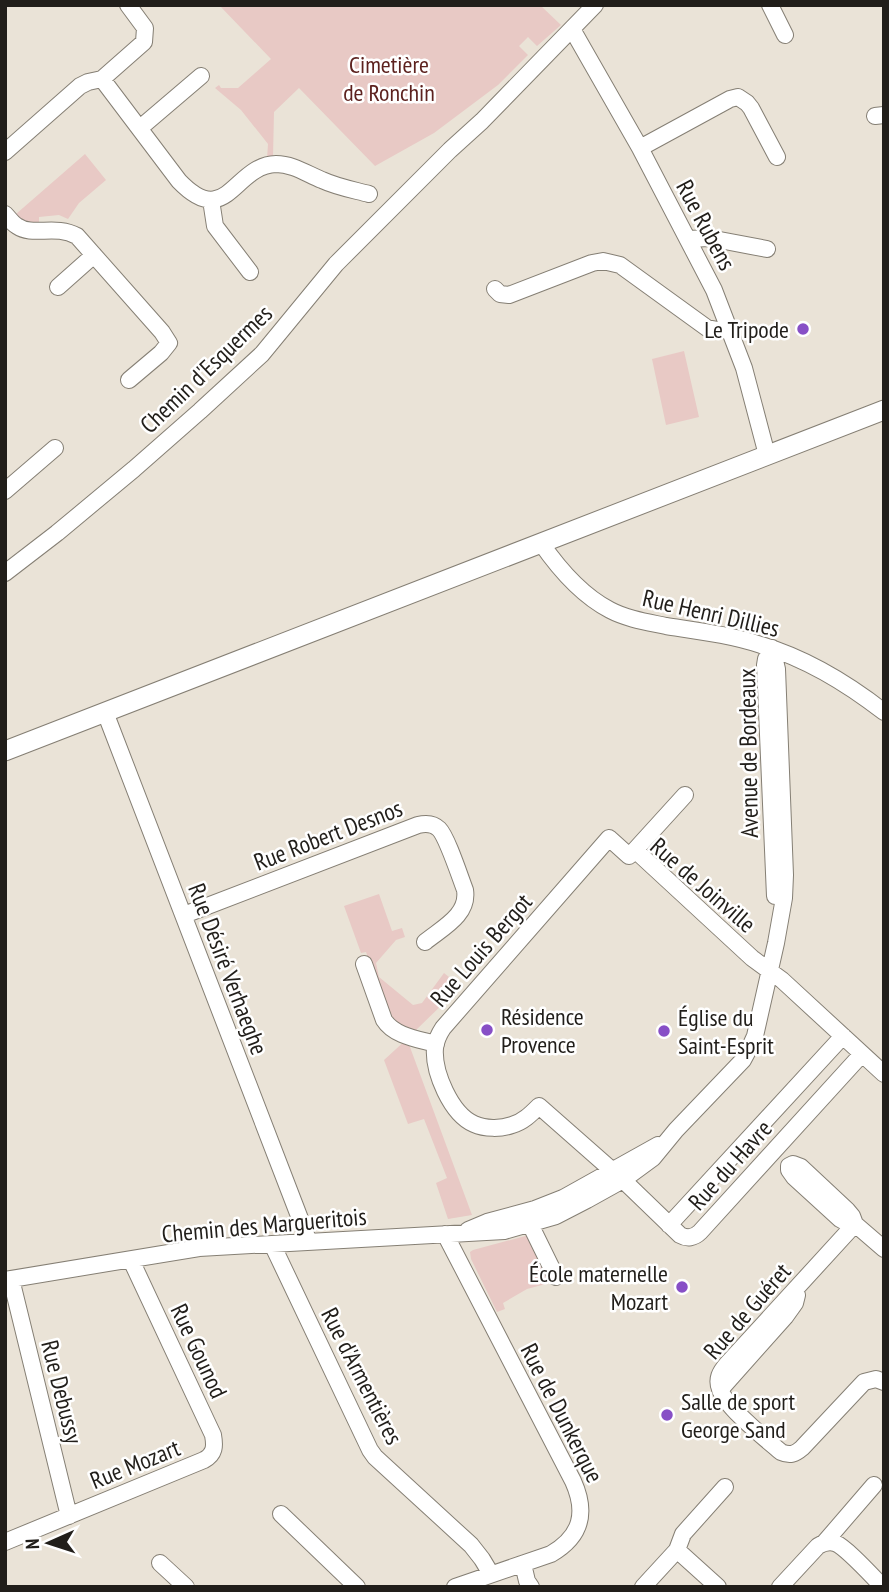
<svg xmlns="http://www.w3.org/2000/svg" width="889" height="1592" viewBox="0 0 889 1592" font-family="'PT Sans Narrow',sans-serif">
<rect width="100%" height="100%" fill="#eae3d7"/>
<path fill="#e8c9c5" d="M 219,5 L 540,5 L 561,25 L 537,46 L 528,37 L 519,46 L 528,55 L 498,85 L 434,133 L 375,166 L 299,88 L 274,112 L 273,157 L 267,159 L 268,144 L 241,110 L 215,88 L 219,85 L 221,88 L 238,88 L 271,59 Z
M 85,154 L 106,180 L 79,203 L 68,219 L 59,215 L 39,217 L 39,225 L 23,223 L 16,214 Z
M 684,351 L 699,417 L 666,425 L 652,359 Z
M 379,894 L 392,931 L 402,928 L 405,937 L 396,940 L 376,963 L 379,977 L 413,1005 L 422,1003 L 444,973 L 459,985 L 451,996 L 414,1032 L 391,1023 L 366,952 L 361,953 L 344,906 Z
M 407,1039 L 472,1215 L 448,1219 L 436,1183 L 447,1178 L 424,1119 L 408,1124 L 384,1060 Z
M 529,1235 L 553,1282 L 527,1289 L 503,1303 L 505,1309 L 497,1312 L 471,1259 L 470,1252 L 473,1250 Z"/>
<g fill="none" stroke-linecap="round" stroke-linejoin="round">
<defs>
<path id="minor" d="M 770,5 L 785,35
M 572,29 L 640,148 L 714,290 L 744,368 L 767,455
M 102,79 L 144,42 L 145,28 L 128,5
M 875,116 L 884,115
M 140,128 L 201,76
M 640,148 L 730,99 L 738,97 L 747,103 L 751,108 L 777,157
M 5,152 L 80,86 L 88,82 L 102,79 L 179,181 C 227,231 234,165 276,164 C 293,164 307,174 322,180 C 337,187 354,190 369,194
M 211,200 L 215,226 L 250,272
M 5,214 C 9,218 12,223 17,226 C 33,237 55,224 77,236 L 162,332 L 169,343 L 161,353 L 129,380
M 689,239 L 709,238 L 767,249
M 58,287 L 94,255
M 495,289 L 500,294 L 509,295 L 592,263 L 603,261 L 620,265 L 707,328 L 718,330 L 730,329
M 5,491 L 55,448
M 541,543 C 559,569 581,595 610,610 C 627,619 647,622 666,626 C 698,631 731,635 761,645 C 805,658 848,684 884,712
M 5,573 L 57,533 L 134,469 L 200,411 L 262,354 L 336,264 L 450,150 L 482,121 L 595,5
M 772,648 L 766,659 L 765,665 L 775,896
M 105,712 L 309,1242
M 635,850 L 685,795
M 184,915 L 418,825 C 426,823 433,823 439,829 C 447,837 460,877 465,890 C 469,915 442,928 425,942
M 364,964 L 384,1020 C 394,1036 418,1039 436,1044
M 862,1054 L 700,1232 C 694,1238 687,1239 680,1235 L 623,1180 L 539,1106 C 531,1114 523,1122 512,1125 C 501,1129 485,1129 474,1124 C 451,1114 433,1072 435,1048 C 436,1040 439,1034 443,1028 L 609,838 L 629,856 L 635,850 L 752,958 L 782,980 L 884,1074
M 530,1224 L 556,1277
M 855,1224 L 727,1364 C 720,1372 716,1379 720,1389 C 725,1407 766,1439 781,1452 C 790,1456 795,1454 802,1448 L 864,1382 L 876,1379 L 884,1382
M 855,1224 L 847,1223 L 840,1219 L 794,1177 L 789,1170 L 789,1166 L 793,1164 L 801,1167 L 847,1210 L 852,1216 L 855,1224 L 884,1249
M 669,1225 L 843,1036
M 468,1230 L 487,1222 L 535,1209 L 563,1198 L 658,1145
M 445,1234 L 573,1481 C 587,1512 582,1536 551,1554 L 455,1587
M 272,1244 L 370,1450 L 375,1457 L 471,1545 L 482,1559 L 491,1574
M 11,1279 L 69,1516
M 5,1280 L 199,1248 L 504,1231 L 556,1216 L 587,1200 L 623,1180 L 653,1158 L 676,1130 L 743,1060 L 750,1047 L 755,1036 L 776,943 L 784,898 L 785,875 L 777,669 L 772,648
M 720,1390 L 785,1317 L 795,1303 L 797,1295
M 281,1514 L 357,1587
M 5,1542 L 204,1460 C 215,1454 215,1446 213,1435 L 131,1260
M 824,1543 L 874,1485
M 677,1550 L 718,1587
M 160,1563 L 186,1587
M 523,1564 L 527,1581 L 531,1587
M 643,1587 L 677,1550 L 683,1534 L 725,1487
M 780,1587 L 818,1546 C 823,1543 828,1541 835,1543 C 846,1547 873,1577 883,1587"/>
<path id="major" d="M 5,751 L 884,410"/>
</defs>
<use href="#minor" stroke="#857f74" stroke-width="18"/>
<use href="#major" stroke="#857f74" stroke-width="21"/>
<use href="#minor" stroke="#fff" stroke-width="16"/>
<use href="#major" stroke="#fff" stroke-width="19"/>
</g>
<g fill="#874fc6" stroke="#fff" stroke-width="2.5">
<circle cx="803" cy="329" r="7"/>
<circle cx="487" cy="1030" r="7"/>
<circle cx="664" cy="1031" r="7"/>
<circle cx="682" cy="1287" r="7"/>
<circle cx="667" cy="1415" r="7"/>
</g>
<g text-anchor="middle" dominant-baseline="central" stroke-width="5" stroke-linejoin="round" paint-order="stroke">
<g font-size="24" fill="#5d221f" stroke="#fff">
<text x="389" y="64">Cimetière<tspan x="389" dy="28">de Ronchin</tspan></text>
</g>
<g font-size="24" fill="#211e1a" stroke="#fff">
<text transform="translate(706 225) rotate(62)">Rue Rubens</text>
<text transform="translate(206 369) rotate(-44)">Chemin d'Esquermes</text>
<text transform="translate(711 613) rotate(13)">Rue Henri Dillies</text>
<text transform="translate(748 753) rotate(-91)">Avenue de Bordeaux</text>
<text transform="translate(328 835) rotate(-21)">Rue Robert Desnos</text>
<text transform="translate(703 885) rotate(41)">Rue de Joinville</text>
<text transform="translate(481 950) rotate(-49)">Rue Louis Bergot</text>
<text transform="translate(228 969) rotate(69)">Rue Désiré Verhaeghe</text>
<text transform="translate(730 1165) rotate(-48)">Rue du Havre</text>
<text transform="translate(264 1225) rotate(-5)">Chemin des Margueritois</text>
<text transform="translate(747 1311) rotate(-49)">Rue de Guéret</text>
<text transform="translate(199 1351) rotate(65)">Rue Gounod</text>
<text transform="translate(362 1376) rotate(63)">Rue d'Armentières</text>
<text transform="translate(62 1392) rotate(76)">Rue Debussy</text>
<text transform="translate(562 1413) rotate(63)">Rue de Dunkerque</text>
<text transform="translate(135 1464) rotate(-22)">Rue Mozart</text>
</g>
<g font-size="24" fill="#211e1a" stroke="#fff" text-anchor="start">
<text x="789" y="329" text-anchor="end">Le Tripode</text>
<text x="501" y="1016">Résidence<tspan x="501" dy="28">Provence</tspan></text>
<text x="678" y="1017">Église du<tspan x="678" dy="28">Saint-Esprit</tspan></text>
<text x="668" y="1273" text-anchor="end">École maternelle<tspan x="668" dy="28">Mozart</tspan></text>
<text x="681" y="1401">Salle de sport<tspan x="681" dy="28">George Sand</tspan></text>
</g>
</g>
<rect width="889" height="1592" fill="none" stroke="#211e1a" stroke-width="14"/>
<g transform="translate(49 1543) rotate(267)" stroke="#ffffff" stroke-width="5" paint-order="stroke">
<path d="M0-5L12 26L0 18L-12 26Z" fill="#211e1a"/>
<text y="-10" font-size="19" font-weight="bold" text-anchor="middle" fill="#211e1a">N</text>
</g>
</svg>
